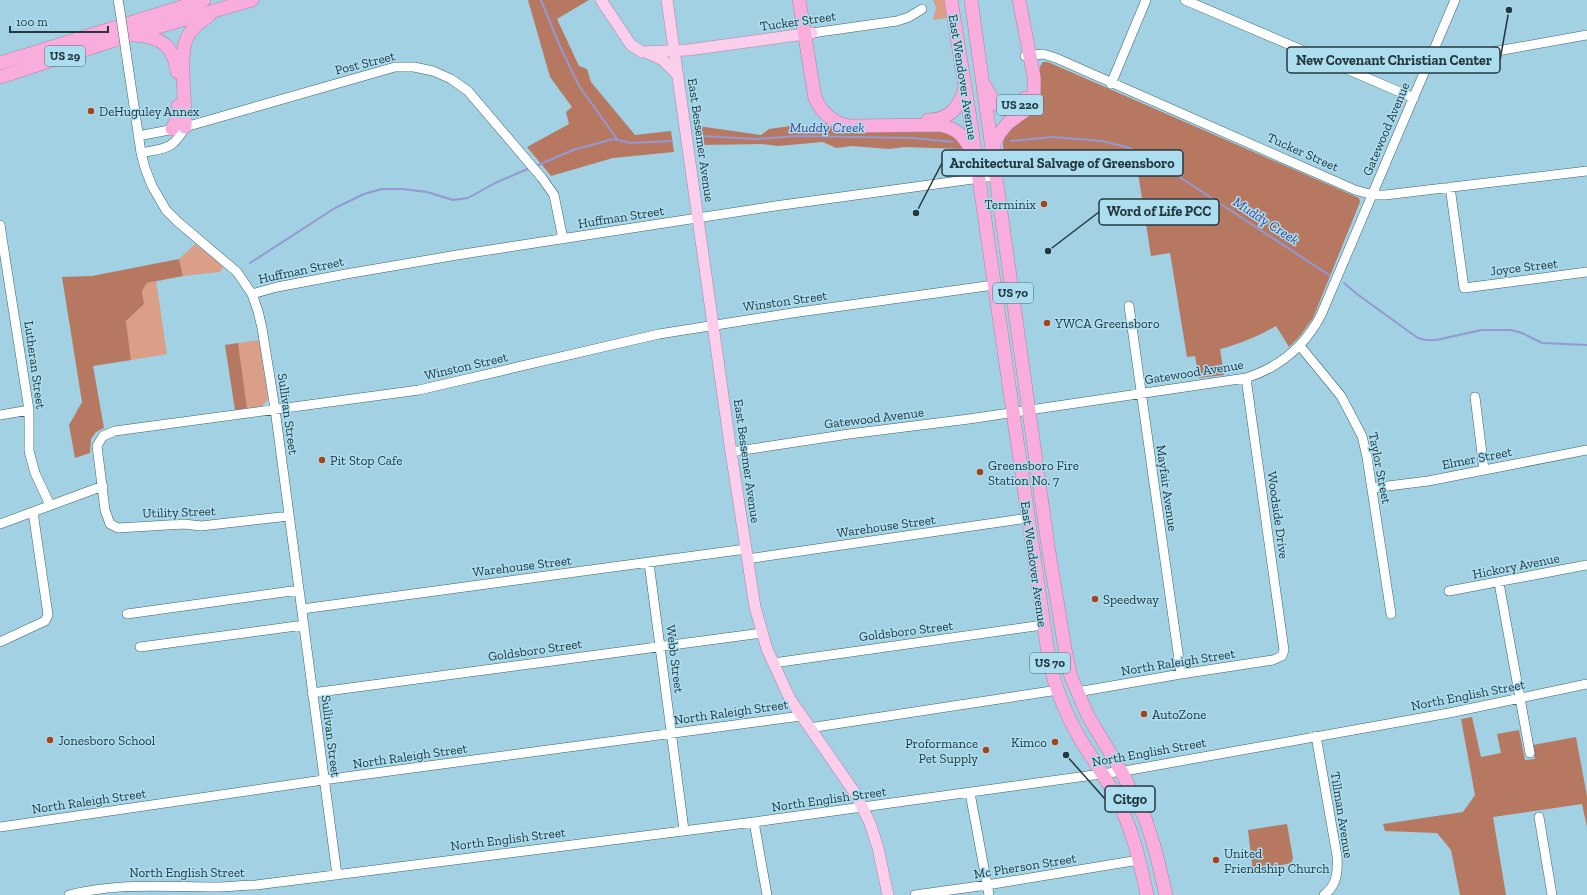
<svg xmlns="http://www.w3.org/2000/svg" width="1587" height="895" viewBox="0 0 1587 895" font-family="'Zilla Slab',serif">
<rect width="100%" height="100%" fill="#a1d1e2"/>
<path fill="#db9f88" d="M 933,0 L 944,0 L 947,18 L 933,20 L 936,8 Z
M 195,244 L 224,266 L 220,272 L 183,276 L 179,259 Z
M 156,281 L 167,354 L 131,360 L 126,321 L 144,304 L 142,291 L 147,283 Z
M 259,340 L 268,399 L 262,406 L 247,408 L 238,343 Z"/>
<path fill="#b77861" d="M 528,0 L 589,0 L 557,19 L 579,66 L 587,69 L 591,82 L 635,135 L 671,131 L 674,152 L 613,158 L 551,176 L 527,147 L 569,124 L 566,112 L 572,107 L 550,77 Z
M 1043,62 L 1048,62 L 1359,198 L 1360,202 L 1313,318 L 1300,336 L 1289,347 L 1276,326 C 1258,336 1240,344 1220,349 L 1224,375 L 1199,378 L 1195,356 L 1187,357 L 1170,253 L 1151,256 L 1138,173 L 1108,158 L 1106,151 L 1070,151 L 1004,161 C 1004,153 1001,141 1006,133 C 1007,131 1011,129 1013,127 C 1023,119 1036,111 1040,98 C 1044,87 1034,71 1043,62 Z
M 827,122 L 943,129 L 956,137 L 963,149 L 905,147 L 889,149 L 852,146 L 836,148 L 823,142 L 778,146 L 761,144 L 701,145 L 698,126 L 761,135 L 769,129 L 791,126 L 806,130 L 824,127 Z
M 179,259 L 183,276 L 147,283 L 142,291 L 144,304 L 126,321 L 131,360 L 93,366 L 104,428 L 96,432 L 91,439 L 90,453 L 75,458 L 69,425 L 82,402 L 62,277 L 92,276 Z
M 238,343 L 247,408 L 235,410 L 225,345 Z
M 1472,717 L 1481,757 L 1501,753 L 1497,734 L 1519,730 L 1525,760 L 1535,759 L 1533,745 L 1576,737 L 1587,796 L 1587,827 L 1582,804 L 1493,817 L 1506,895 L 1460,895 L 1451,850 L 1437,833 L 1385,831 L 1383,824 L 1463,812 L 1475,795 L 1461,719 Z
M 1287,824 L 1293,858 L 1291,863 L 1253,871 L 1248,830 Z"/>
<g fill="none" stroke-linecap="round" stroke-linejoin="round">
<path stroke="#9498d3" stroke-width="2" d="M 541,0 L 559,44 L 579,86 L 617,139
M 701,136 L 757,139 L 797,136 L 913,138 L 953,142
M 1011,141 L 1053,137 L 1102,141 L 1130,148 L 1169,170 L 1329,275
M 536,166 L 573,150 L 613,139 L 631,143 L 671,141
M 250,263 L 335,208 L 364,194 L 382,189 L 402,189 L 427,192 L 453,200 L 468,198 L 495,183 L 530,168
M 1344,283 L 1357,294 L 1408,331 L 1418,338 L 1426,340 L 1436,340 L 1482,330 L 1511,330 L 1522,333 L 1542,343 L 1587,345"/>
<defs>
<path id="minor" d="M 118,0 L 120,11
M 1185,0 L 1414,98
M 812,33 L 897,21 L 909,17 L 922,9
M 126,52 L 141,153 L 145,168 L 152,186 L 166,210 L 178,222 L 237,272 L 252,294 L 258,311 L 262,328 L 275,409 L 337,875
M 1025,56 L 1043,54 L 1056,58 L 1355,190 L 1373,195 L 1385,195 L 1587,171
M 1430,59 L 1447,60 L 1587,35
M 1111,84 L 1146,0
M 138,136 L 185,127 L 395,67 L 414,67 L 433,71 L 451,79 L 468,91 L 542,178 L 554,195 L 563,239
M 141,153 C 165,148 173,150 185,127
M 1450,187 L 1464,288 L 1587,272
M 0,225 L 29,410 L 29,451 L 35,473 L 50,505
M 252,294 L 277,287 L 346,274 L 457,255 L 775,206 L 995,176
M 1129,306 L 1181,674
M 1300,346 L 1341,396 L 1362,436 L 1367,457 L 1391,614
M 1475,397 L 1484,470
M 0,415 L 29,410
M 731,452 L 849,434 L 969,419 L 1246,378 C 1280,367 1305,346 1321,315 L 1455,0
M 1372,488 L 1428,481 L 1587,450
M 289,516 L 201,526 L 184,524 L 118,528 L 110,524 L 105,510 L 97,446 L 103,436 L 115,431 L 419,390 L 659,334 L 792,313 L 994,285
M 0,524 L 103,486
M 747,559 L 1028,518
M 649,563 L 684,830
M 1499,583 L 1530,753
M 1449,591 L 1587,565
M 302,609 L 746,549
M 127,614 L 299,590
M 0,642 L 45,621 L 48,615 L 33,512
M 140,647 L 304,625
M 773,663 L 1043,625
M 1077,692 L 1181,674 L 1273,660 L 1282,656 L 1284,650 L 1246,378
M 312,693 L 762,633
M 809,728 L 1058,690
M 1316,736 L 1337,856 C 1338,872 1337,885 1324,895
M 970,793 L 989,895
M 1539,817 L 1552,895
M 754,822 L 767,895
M 0,827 L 323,780 L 801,716
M 69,895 C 118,882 167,887 216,887 C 229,887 243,885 256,885 L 754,822 L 1130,770 L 1449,713 L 1587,684
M 915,895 L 987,885 L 1139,860"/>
<path id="major" d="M 601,0 L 631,45 L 642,52 L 688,50 L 812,33
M 667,0 L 731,452 L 755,607 L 767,649 L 790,699 L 855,793 L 870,823 L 878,848 L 888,895
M 648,53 L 663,60 L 678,75"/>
<path id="highway" d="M 799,0 L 815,98 C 822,113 833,123 849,126 L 940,125 C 959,129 964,137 973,153
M 951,0 L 971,124 L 1049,660 C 1055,687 1065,713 1079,737 C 1091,757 1105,776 1116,797 C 1132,828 1140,861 1147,895
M 971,0 L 1048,546 L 1065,649 L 1071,677 L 1088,716 L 1121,771 L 1145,818 L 1155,849 L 1166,895
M 136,35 C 161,37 174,46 177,72
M 0,63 L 204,0
M 0,77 L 130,35 L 252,0
M 985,86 C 991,97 1001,116 1016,107 C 1021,105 1023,102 1025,98
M 928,120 C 950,120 958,108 965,89
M 185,127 C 186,105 179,58 186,40 C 190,30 200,21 209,16
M 172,129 L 178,117 L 178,106
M 993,151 L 994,144 L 999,134 L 1008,123 L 1027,109 L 1033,99 L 1034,95 L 1034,77 L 1019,0"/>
</defs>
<use href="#minor" stroke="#376473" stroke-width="10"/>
<use href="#major" stroke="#ae84a5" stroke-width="12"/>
<use href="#highway" stroke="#ae84a5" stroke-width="14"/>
<use href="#minor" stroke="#fff" stroke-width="9"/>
<use href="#major" stroke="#fbceeb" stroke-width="11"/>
<use href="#highway" stroke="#f8addd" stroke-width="13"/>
<defs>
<path id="minor-bridge" d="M 120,11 L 126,52"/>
</defs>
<use href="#minor-bridge" stroke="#376473" stroke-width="10" stroke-linecap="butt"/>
<use href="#minor-bridge" stroke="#fff" stroke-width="9"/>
</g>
<g fill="#a84317" stroke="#addeef" stroke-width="1.5">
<circle cx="91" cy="111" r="4"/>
<circle cx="1044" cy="204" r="4"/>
<circle cx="1047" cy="323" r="4"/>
<circle cx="322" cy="460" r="4"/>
<circle cx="980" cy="472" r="4"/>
<circle cx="1095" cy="599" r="4"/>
<circle cx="1144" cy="714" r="4"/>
<circle cx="50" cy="740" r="4"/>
<circle cx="1055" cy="742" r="4"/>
<circle cx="986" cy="750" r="4"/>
<circle cx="1216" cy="860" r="4"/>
</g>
<g text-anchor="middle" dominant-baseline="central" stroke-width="3" stroke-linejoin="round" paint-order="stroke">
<g fill="#addeef" stroke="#4d6a73" stroke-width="1">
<rect x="45" y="46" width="40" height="20" rx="3"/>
<rect x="997" y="95" width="46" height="20" rx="3"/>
<rect x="993" y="283" width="40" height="20" rx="3"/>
<rect x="1030" y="653" width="40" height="20" rx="3"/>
</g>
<g font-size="12" font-weight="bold" fill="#24383e">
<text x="65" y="56">US 29</text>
<text x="1020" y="105">US 220</text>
<text x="1013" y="293">US 70</text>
<text x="1050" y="663">US 70</text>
</g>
<g font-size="13" fill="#24383e" stroke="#addeef">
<text transform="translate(798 21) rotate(-8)">Tucker Street</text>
<text transform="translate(365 63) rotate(-14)">Post Street</text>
<text transform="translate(963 77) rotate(81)">East Wendover Avenue</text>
<text transform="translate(1386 129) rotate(-67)">Gatewood Avenue</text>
<text transform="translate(701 140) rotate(82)">East Bessemer Avenue</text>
<text transform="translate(1303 152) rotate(24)">Tucker Street</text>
<text transform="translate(621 217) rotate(-9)">Huffman Street</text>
<text transform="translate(1524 267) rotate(-7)">Joyce Street</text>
<text transform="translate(301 270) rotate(-12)">Huffman Street</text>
<text transform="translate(785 301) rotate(-8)">Winston Street</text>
<text transform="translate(35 365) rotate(82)">Lutheran Street</text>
<text transform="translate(466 366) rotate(-13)">Winston Street</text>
<text transform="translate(1194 372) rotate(-9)">Gatewood Avenue</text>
<text transform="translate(288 414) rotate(82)">Sullivan Street</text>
<text transform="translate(874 418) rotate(-7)">Gatewood Avenue</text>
<text transform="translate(1477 458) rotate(-11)">Elmer Street</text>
<text transform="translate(747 461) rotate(82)">East Bessemer Avenue</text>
<text transform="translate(1380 468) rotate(79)">Taylor Street</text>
<text transform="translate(1167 488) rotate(82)">Mayfair Avenue</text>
<text transform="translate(179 512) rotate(-2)">Utility Street</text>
<text transform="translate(1278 515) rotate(82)">Woodside Drive</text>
<text transform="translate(886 526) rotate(-8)">Warehouse Street</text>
<text transform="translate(1034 564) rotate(82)">East Wendover Avenue</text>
<text transform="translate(522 566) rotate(-7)">Warehouse Street</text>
<text transform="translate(1516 566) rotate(-11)">Hickory Avenue</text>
<text transform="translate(906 631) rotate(-7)">Goldsboro Street</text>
<text transform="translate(535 650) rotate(-8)">Goldsboro Street</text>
<text transform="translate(675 659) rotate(83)">Webb Street</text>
<text transform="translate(1178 662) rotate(-9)">North Raleigh Street</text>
<text transform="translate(1468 695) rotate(-11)">North English Street</text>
<text transform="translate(731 712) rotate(-8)">North Raleigh Street</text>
<text transform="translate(331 736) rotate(83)">Sullivan Street</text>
<text transform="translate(1149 752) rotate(-10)">North English Street</text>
<text transform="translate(410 756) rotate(-8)">North Raleigh Street</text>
<text transform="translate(829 799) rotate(-8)">North English Street</text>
<text transform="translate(89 801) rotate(-8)">North Raleigh Street</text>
<text transform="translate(1342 815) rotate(81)">Tillman Avenue</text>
<text transform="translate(508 839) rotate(-7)">North English Street</text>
<text transform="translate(1025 866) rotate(-9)">Mc Pherson Street</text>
<text x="187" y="872">North English Street</text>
</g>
<g font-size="13" fill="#24383e" stroke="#addeef" text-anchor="start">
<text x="99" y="111">DeHuguley Annex</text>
<text x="1036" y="204" text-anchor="end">Terminix</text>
<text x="1055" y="323">YWCA Greensboro</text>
<text x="330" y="460">Pit Stop Cafe</text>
<text x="988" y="465">Greensboro Fire<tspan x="988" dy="15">Station No. 7</tspan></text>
<text x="1103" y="599">Speedway</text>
<text x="1152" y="714">AutoZone</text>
<text x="58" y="740">Jonesboro School</text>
<text x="1047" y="742" text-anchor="end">Kimco</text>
<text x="978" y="743" text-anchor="end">Proformance<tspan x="978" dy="15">Pet Supply</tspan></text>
<text x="1224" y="853">United<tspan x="1224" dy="15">Friendship Church</tspan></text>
</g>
<g font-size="14" font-style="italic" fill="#46458d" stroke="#addeef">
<text x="827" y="127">Muddy Creek</text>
<text transform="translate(1266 221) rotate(33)">Muddy Creek</text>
</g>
</g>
<path fill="none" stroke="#24383e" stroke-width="1.5" d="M1509 10L1500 60M916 213L942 163M1048 251L1099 212M1066 755L1105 799"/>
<g fill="#24383e" stroke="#addeef" stroke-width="1.5">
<circle cx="1509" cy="10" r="4"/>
<circle cx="916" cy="213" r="4"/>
<circle cx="1048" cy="251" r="4"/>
<circle cx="1066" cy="755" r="4"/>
</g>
<g fill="#addeef" stroke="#24383e" stroke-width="1.5">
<rect x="1287" y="47" width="213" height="26" rx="4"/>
<rect x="942" y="150" width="241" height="26" rx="4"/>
<rect x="1099" y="199" width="120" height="26" rx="4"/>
<rect x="1105" y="786" width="50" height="26" rx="4"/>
</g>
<g font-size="14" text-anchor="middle" font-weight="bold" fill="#24383e">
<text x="1394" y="65">New Covenant Christian Center</text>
<text x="1062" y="168">Architectural Salvage of Greensboro</text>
<text x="1159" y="216">Word of Life PCC</text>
<text x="1130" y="804">Citgo</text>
</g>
<path d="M10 26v6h98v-6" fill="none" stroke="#24383e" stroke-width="2"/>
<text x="16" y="26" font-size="12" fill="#24383e" stroke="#addeef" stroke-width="3" paint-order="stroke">100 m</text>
</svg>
